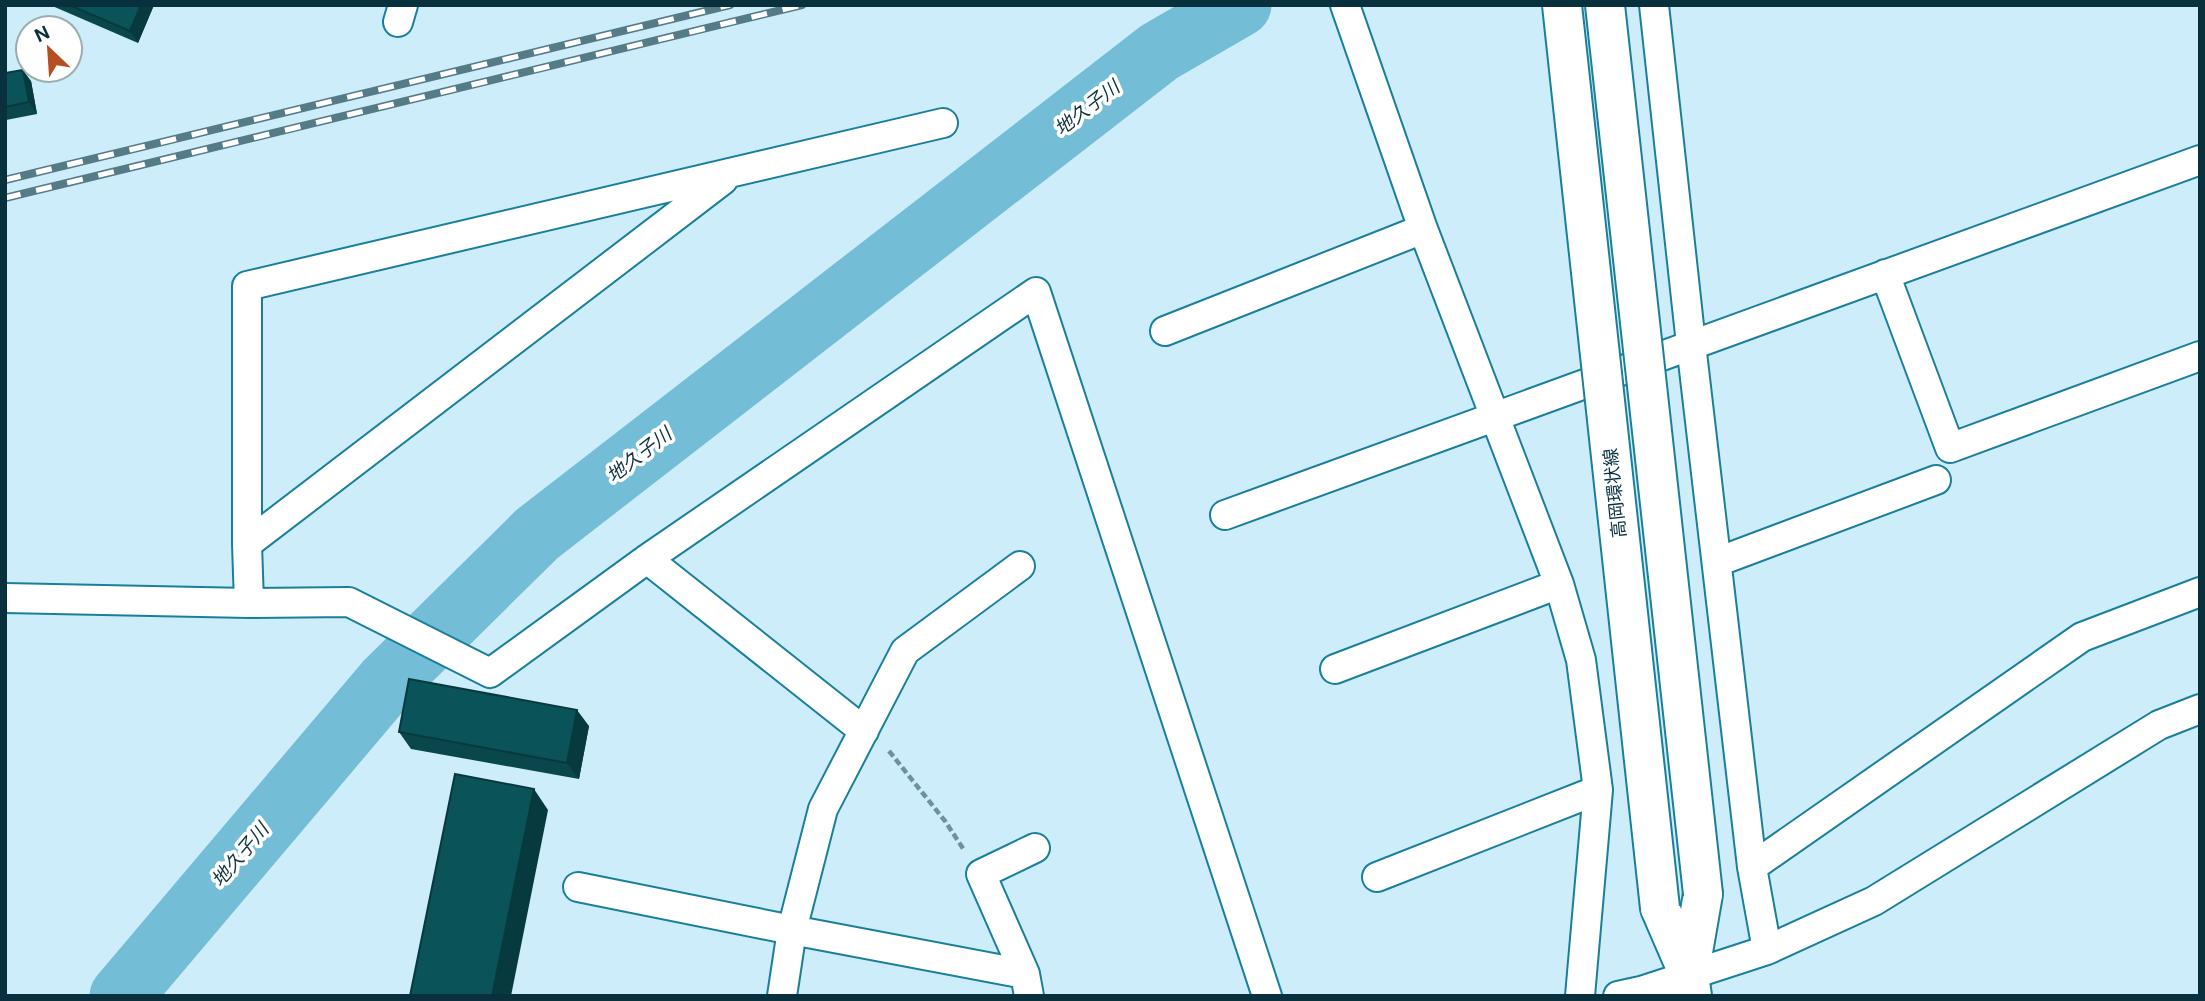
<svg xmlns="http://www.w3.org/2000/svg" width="2205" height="1001" viewBox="0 0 2205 1001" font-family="'DM Sans','Noto Sans JP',sans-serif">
<rect width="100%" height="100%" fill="#ccedf9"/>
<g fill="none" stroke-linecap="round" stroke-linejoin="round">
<path stroke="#73bdd6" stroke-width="63" d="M 121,996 L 386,683 L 537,534 L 1159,52 L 1240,5"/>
<defs>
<path id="minor" d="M 1345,5 L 1423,229 L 1559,584 L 1581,660 L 1598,790 L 1580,996
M 1654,5 L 1691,344 L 1752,867
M 398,22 L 403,5
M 1885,274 L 1950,448 L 2200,356
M 1165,331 L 1423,229
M 1225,515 L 2200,160
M 247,544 L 723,180
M 647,559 L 864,731
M 1717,562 L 1936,480
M 1020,566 L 905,651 L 823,809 L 792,930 L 1025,974 L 1029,996
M 5,598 L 249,603 L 349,602 L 490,673 L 647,559 L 1036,292 L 1267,996
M 249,603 L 247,544 L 247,286 L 943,123
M 1335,669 L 1559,584
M 1377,877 L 1598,790
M 578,887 L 792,930 L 782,996
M 1767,950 L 1752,867 L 2082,637 L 2200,592
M 1025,974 L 981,874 L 1035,848
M 1618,996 L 1641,991 L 1767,950 L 1874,901 L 2159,725 L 2200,709"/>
<path id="primary" d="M 1660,908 L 1689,975 L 1692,996
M 1689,975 L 1703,894"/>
</defs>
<use href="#minor" stroke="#197f9b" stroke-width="32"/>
<use href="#primary" stroke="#197f9b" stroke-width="42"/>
<path stroke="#6d929e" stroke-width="4.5" stroke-dasharray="7 3.5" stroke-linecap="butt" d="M 889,751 L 945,821 L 964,850"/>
<use href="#minor" stroke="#fff" stroke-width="28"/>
<use href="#primary" stroke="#fff" stroke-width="38"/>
<defs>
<path id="rail" d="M 5,180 L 730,5
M 5,198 L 802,5"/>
</defs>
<use href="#rail" stroke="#557b87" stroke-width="8"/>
<use href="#rail" stroke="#fff" stroke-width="5" stroke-dasharray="16" stroke-linecap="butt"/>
<defs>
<path id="primary-bridge" d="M 1562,5 L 1660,908
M 1605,5 L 1703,894"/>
</defs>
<use href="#primary-bridge" stroke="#197f9b" stroke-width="42" stroke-linecap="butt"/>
<use href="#primary-bridge" stroke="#fff" stroke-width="38"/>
</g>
<path fill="#09474c" d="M 50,5 L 154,5 L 138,43 Z
M 5,73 L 31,81 L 37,114 L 6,120 Z
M 589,726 L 579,779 L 411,749 L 399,732 Z"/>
<path fill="#073a3e" d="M 141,5 L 154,5 L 138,43 L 130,31 Z
M 23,70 L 31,81 L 37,114 L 29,102 Z
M 577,710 L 589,726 L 579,779 L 567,763 Z
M 534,789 L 548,810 L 511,996 L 492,996 Z"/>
<path fill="#0a5358" stroke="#073a3e" stroke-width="2" d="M 69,5 L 141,5 L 130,31 Z
M 23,70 L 29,102 L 5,107 L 5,73 Z
M 409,679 L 577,710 L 567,763 L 399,732 Z
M 455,774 L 534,789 L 492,996 L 410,996 Z"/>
<g text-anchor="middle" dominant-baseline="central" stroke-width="7" stroke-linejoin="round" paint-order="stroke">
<g font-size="18" fill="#08313d" stroke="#fff">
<text transform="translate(1615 493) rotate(-96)">高岡環状線</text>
</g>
<g font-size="19" font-style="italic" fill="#0f323d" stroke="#fff">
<text transform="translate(1087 108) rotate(-38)">地久子川</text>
<text transform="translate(639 455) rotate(-38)">地久子川</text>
<text transform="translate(240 855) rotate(-50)">地久子川</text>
</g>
</g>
<rect width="2205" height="1001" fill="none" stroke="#08313d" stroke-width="14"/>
<g transform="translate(49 49) rotate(335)"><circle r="33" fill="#ffffff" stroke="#9cadb1" stroke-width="2"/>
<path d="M0-5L12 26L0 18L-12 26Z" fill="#b54f23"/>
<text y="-10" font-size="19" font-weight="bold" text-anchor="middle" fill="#08313d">N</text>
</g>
</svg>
